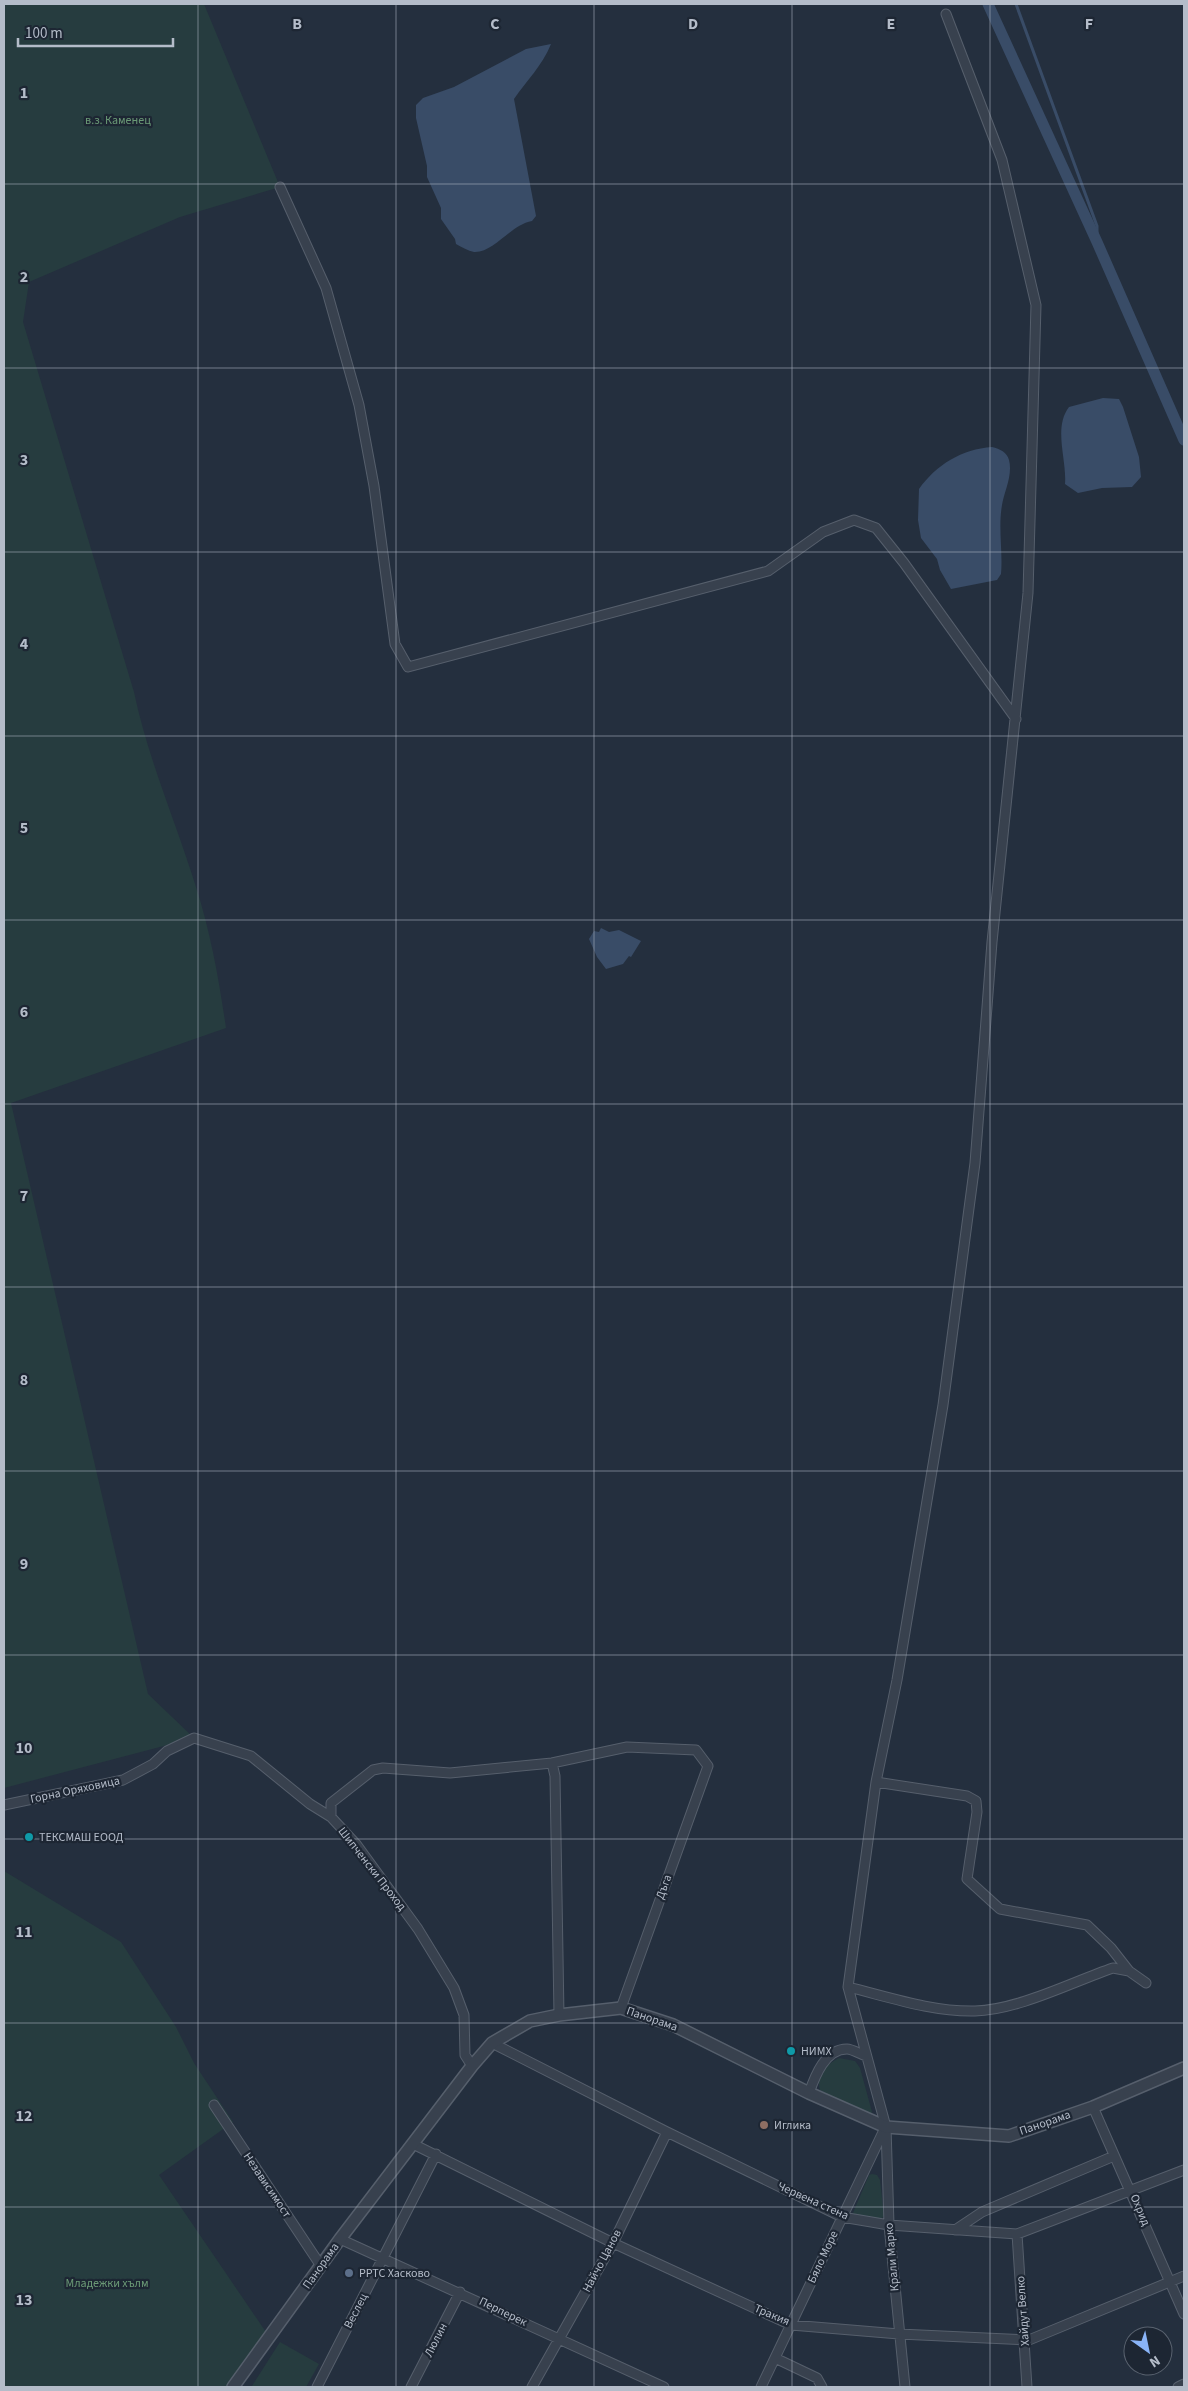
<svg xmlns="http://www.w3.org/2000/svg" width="1188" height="2391" viewBox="0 0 1188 2391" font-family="'Source Sans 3',sans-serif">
<rect width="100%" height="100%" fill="#242f3e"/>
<path fill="#263c3f" d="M 4,4 L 204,4 L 280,187 L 180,217 L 29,282 L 23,322 L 134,692 C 148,759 176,822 196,887 C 211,934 219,980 226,1028 L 11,1103 L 148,1694 L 194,1738 L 4,1788 Z
M 4,1871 L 121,1942 L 176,2027 L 194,2063 L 233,2122 L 159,2175 L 270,2338 L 240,2387 L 4,2387 Z
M 839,2058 L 855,2061 L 860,2068 L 872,2112 L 871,2115 L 867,2115 L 820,2090 C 815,2075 827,2064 839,2058 Z
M 872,2174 L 877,2175 L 880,2180 L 884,2216 L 880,2220 L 856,2215 L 853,2213 L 869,2175 Z
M 280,2342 L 319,2364 L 306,2387 L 252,2386 Z"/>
<path fill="#394c67" d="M 551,44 C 542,66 527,80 514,99 L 536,216 L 532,221 C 510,225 494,253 474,252 C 468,251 462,247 456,244 L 455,239 L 441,219 L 441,208 L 427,177 L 427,166 L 416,118 L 416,105 L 423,98 L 454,87 L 526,49 Z
M 1103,398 L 1119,399 L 1123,407 L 1139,457 L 1141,477 L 1132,487 L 1102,488 L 1078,493 L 1065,484 C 1067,459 1053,428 1069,407 Z
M 992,447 C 1000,449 1007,452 1009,460 C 1013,475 1004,492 1002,505 C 998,528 1003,552 1001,574 L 997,580 L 951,589 L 940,570 L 937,559 L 921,538 L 918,520 L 919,489 C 936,465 962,449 992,447 Z
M 601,928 L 609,932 L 619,930 L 641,941 L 631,957 L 629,956 L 623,964 L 606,969 L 597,957 L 589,939 L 594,931 L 599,932 Z"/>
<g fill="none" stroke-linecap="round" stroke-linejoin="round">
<path stroke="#394c67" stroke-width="3" d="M 1016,4 L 1097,226 L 1097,242"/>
<path stroke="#394c67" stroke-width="11" d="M 988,4 L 1097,242 L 1184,440"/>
<defs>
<path id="minor" d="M 280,187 L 326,288 L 359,405 L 374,486 L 395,644 L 408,667 L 768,571 L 823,532 L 854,520 L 876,528 L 904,563 L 1016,719
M 552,1763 L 555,1776 L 559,2015
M 876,1782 L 967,1796 L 976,1801 L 977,1812 L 967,1879 L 1000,1909 L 1087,1925 L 1111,1948 L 1129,1971 L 1146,1983
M 4,1805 L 123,1780 L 153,1764 L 167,1751 L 194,1738 L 251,1756 L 310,1804 L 331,1817 L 356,1844 L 418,1929 L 454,1988 L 464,2015 L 465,2055 L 472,2066
M 331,1817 L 331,1803 L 373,1770 L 383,1768 L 450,1773 L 552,1763 L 627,1747 L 696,1750 L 708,1766 L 621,2008
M 848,1987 C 889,1997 932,2012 975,2011 C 1018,2010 1072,1982 1113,1968 L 1129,1971
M 492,2043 L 667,2132 L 842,2217 L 889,2225 L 1017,2234 L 1184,2170
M 809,2093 C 815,2076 825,2049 847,2049 C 852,2049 860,2054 866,2056
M 214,2105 L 321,2266
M 1093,2107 L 1184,2314
M 413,2144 L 613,2243 L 791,2325 L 899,2334 L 1029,2340 L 1184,2276
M 955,2230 L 982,2212 L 1114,2156
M 1017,2234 L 1027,2387
M 340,2239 L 664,2387
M 775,2358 L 817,2378 L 822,2387
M 317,2387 L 436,2154
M 411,2387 L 460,2292
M 532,2387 L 613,2243 L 667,2132
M 761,2387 L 884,2130
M 905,2387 L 889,2225 L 886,2127 L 848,1987 L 876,1782 L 897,1680 L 943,1405 L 975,1163 L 992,942 L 1028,593 L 1036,305 L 1002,160 L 946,14
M 1178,2387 L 1184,2384"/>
<path id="tertiary" d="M 233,2387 L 340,2239 L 472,2066 L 492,2043 L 530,2021 L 559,2015 L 621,2008 L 673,2025 L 809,2093 L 886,2127 L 1009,2136 L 1093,2107 L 1184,2068"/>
</defs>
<use href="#minor" stroke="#565f6c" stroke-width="11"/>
<use href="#tertiary" stroke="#565f6c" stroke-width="14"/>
<use href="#minor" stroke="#38414e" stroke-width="9"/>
<use href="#tertiary" stroke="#38414e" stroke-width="11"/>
</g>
<path fill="none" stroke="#b4bcc9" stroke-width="1" stroke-opacity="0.55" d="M 198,4 L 198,2387M 396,4 L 396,2387M 594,4 L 594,2387M 792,4 L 792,2387M 990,4 L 990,2387M 4,184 L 1184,184M 4,368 L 1184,368M 4,552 L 1184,552M 4,736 L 1184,736M 4,920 L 1184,920M 4,1104 L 1184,1104M 4,1287 L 1184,1287M 4,1471 L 1184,1471M 4,1655 L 1184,1655M 4,1839 L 1184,1839M 4,2023 L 1184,2023M 4,2207 L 1184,2207"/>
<g fill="#0f9aa8" stroke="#1d2633" stroke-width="2">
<circle cx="29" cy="1837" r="5"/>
<circle cx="791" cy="2051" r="5"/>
</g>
<circle fill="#8d6e63" stroke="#1d2633" stroke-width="2" cx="764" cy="2125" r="5"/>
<circle fill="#5c6f8a" stroke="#1d2633" stroke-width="2" cx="349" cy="2273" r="5"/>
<g text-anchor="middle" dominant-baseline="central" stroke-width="4.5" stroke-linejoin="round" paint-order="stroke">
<g font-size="12" fill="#6b9a76" stroke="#1d2633">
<text x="118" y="120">в.з. Каменец</text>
<text x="107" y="2283">Младежки хълм</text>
</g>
<g font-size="12" fill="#b4bcc9" stroke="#1d2633">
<text transform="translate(75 1790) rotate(-12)">Горна Оряховица</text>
<text transform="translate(372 1869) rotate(52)">Шипченски Проход</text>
<text transform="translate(664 1887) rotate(-70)">Дъга</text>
<text transform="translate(652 2019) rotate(19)">Панорама</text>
<text transform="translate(1045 2123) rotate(-19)">Панорама</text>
<text transform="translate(267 2185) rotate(56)">Независимост</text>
<text transform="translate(813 2201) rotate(24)">Червена стена</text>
<text transform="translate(1140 2210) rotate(67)">Охрид</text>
<text transform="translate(823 2257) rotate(-65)">Бяло Море</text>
<text transform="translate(892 2257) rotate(-95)">Крали Марко</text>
<text transform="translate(602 2261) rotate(-62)">Найчо Цанов</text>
<text transform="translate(321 2266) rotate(-55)">Панорама</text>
<text transform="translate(356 2311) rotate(-63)">Веслец</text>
<text transform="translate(1023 2311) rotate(-94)">Хайдут Велко</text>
<text transform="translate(503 2312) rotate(26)">Перперек</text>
<text transform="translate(772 2315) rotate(23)">Тракия</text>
<text transform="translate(436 2340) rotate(-63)">Люлин</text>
</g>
<g font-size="12" fill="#b4bcc9" stroke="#1d2633" text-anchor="start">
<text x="39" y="1837">ТЕКСМАШ ЕООД</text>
<text x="801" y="2051">НИМХ</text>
<text x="774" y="2125">Иглика</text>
<text x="359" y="2273">РРТС Хасково</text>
</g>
</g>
<g font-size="16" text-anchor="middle" font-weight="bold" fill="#b4bcc9" stroke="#1d2633" stroke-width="4.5" stroke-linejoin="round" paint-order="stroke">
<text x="297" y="29">B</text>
<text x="495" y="29">C</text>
<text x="693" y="29">D</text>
<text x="891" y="29">E</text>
<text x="1089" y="29">F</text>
<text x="24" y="98">1</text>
<text x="24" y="282">2</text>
<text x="24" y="465">3</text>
<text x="24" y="649">4</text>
<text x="24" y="833">5</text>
<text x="24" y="1017">6</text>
<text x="24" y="1201">7</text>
<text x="24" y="1385">8</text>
<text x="24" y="1569">9</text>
<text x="24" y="1753">10</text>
<text x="24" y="1937">11</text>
<text x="24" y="2121">12</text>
<text x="24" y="2305">13</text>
</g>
<rect width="1188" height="2391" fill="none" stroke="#b4bcc9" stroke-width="10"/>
<g transform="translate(1148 2351) rotate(147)"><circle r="24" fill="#1d2633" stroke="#59626f"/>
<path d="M0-4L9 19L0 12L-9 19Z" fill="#8ab4f8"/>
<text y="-8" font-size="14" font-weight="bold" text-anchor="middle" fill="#b4bcc9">N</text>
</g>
<path d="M18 38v8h155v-8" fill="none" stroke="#b4bcc9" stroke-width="2.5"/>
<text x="25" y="38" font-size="15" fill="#b4bcc9" stroke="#1d2633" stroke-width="4" paint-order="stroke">100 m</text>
</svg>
